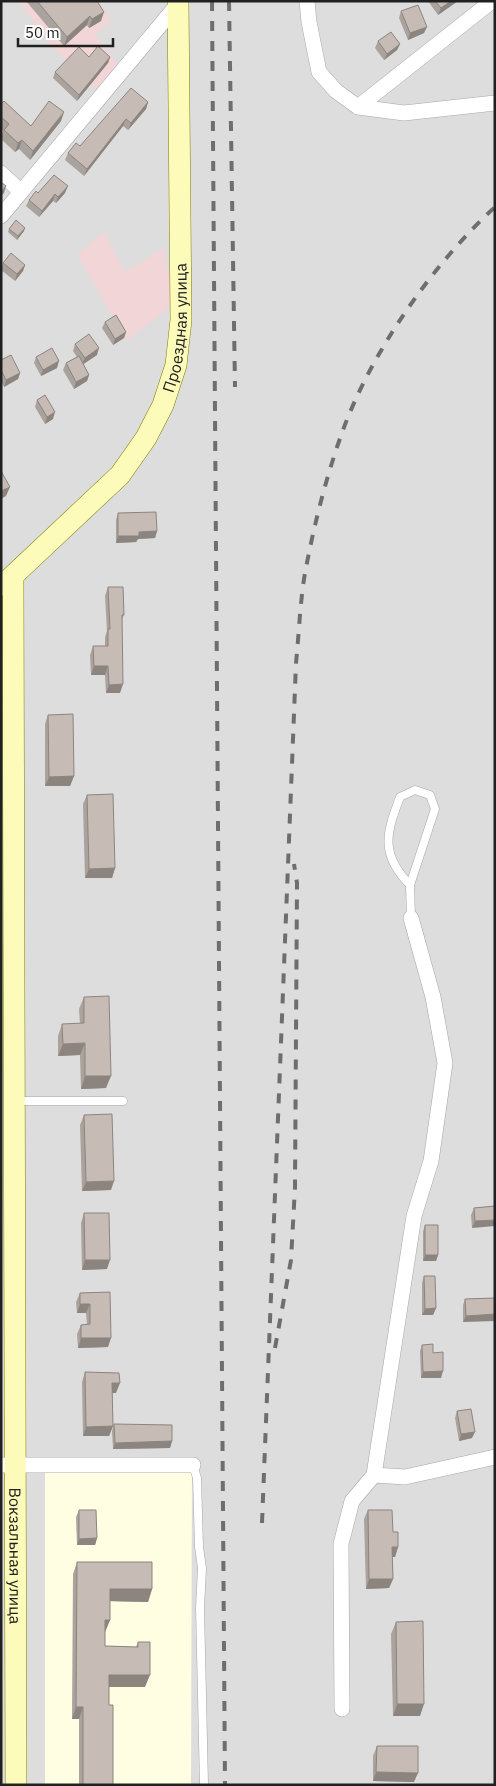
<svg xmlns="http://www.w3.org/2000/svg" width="496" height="1786" viewBox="0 0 496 1786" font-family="'IBM Plex Sans',sans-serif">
<rect width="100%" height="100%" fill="#f1ede7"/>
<path fill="#dedddd" d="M 1,1 L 495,1 L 495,1785 L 1,1785 Z"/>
<path fill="#f2d5d6" d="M 18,1 L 98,1 L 111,21 L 95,35 L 119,65 L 96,90 L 49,43 Z
M 104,231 L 125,272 L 164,248 L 174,303 L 127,341 L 77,255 Z"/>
<path fill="#fffde2" d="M 45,1473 L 192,1473 L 191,1785 L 45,1785 Z"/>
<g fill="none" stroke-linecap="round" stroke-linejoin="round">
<defs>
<path id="lane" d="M 410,885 C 380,854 386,834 400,797 L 415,790 L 430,795 L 435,809 L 410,885 L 411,918
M 16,1101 L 123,1101
M 193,1465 L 197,1478 L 199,1547 L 202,1568 L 200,1608 L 204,1785"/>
<path id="street" d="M 307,1 L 309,22 L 319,72 L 336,91 L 358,107 L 404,113 L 495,103
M 358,107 L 492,1
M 1,173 L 21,192
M 1,216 L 178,4
M 1,1465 L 193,1465
M 374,1475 L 405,1477 L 495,1457
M 342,1709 L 341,1544 L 352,1501 L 374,1475 L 414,1216 L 431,1161 L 445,1063 L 433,997 L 411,918"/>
<g id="secondary">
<path id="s1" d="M 13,577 L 16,1785"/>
<path id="s2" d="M 3,585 L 120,475 L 146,438 L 163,405 L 176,365 L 181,320 L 178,1"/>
</g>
</defs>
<use href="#lane" stroke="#a7a7a7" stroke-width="9"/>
<use href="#street" stroke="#a7a7a7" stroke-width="16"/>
<use href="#secondary" stroke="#797e01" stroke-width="22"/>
<use href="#lane" stroke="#fff" stroke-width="8"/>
<use href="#street" stroke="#fff" stroke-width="15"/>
<use href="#secondary" stroke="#fcfbba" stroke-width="21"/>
<path stroke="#6e6e6e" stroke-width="4" stroke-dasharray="10 10" stroke-linecap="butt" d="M 212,1 L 225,1785
M 229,1 L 235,387
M 275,1348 L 291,1260 L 295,1187 L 297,883 L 294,864
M 262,1523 L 296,663 C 299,634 300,602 305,573 C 314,525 326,477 343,430 C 372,351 433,264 495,207"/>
</g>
<path fill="#aaa29c" d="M 26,1 L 97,1 L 101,21 L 89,28 L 87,25 L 64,46 Z
M 428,1 L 458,1 L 438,15 Z
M 401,11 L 424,33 L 408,40 L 399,18 Z
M 378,41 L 400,44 L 397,50 L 384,60 L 375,48 Z
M 89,57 L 110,57 L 108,63 L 77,101 L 53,78 L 55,72 Z
M 148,102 L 146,109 L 128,130 L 123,126 L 84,176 L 65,160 L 68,153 Z
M 1,104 L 31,126 L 61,121 L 30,160 L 19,149 L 15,152 L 1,139 L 3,131 L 1,129 Z
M 38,193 L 65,193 L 56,203 L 53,201 L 39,217 L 26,206 L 29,200 Z
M 9,229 L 24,231 L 17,240 L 8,232 Z
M 3,263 L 25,265 L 23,271 L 15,281 L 1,270 Z
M 105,322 L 126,332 L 124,338 L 113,345 L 102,328 Z
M 75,344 L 97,355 L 83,364 L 89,375 L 87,381 L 74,389 L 63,370 L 66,363 L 77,357 L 73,351 Z
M 36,357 L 57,368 L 41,376 L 34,363 Z
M 1,360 L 20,373 L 18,379 L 4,387 L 1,381 Z
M 37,400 L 53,419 L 45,424 L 35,407 Z
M 118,513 L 157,531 L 155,538 L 138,539 L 136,542 L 116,543 L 116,520 Z
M 108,587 L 124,615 L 122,620 L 120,693 L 106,693 L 105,675 L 91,675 L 90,655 L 93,646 L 105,646 L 105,637 L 107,631 L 105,596 Z
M 48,715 L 74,776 L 70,786 L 45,786 L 45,724 Z
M 87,795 L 115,868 L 112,878 L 85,878 L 83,804 Z
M 84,997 L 106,1088 L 81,1089 L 80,1055 L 58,1056 L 58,1036 L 62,1024 L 80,1024 L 79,1009 Z
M 84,1115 L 111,1190 L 82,1191 L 80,1125 Z
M 495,1206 L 472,1228 L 471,1215 L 474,1208 Z
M 84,1213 L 107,1269 L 82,1270 L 81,1223 Z
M 425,1225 L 438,1255 L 436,1261 L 423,1261 L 423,1231 Z
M 424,1276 L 436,1308 L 433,1315 L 422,1315 L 422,1283 Z
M 110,1292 L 108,1347 L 78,1348 L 77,1334 L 81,1325 L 87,1324 L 86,1313 L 77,1313 L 76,1302 L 80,1293 Z
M 495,1298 L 463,1322 L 463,1305 L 465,1299 Z
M 422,1345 L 441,1378 L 421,1378 L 420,1351 Z
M 85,1372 L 116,1393 L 112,1393 L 113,1426 L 109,1436 L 83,1436 L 82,1382 Z
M 457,1411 L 472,1438 L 459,1441 L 455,1418 Z
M 114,1424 L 172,1441 L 170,1448 L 113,1449 L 112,1431 Z
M 79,1510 L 97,1538 L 95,1545 L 77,1545 L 76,1517 Z
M 368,1510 L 393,1532 L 398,1547 L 395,1557 L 392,1557 L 393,1579 L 389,1588 L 366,1589 L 364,1519 Z
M 77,1562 L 152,1589 L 148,1602 L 110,1601 L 110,1620 L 105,1632 L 105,1646 L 136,1647 L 138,1642 L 145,1687 L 109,1687 L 109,1705 L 113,1785 L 79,1785 L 79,1719 L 72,1719 L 73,1574 Z
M 396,1622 L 420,1716 L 393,1716 L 391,1634 Z
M 377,1746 L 414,1782 L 373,1781 L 373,1756 Z"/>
<path fill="#8b847f" d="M 451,1 L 458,1 L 438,15 L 441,8 Z
M 104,12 L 101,21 L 89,28 L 92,19 Z
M 90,16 L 87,25 L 64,46 L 67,37 Z
M 427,27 L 424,33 L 408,40 L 410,33 Z
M 400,44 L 397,50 L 384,60 L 387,54 Z
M 110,57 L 108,63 L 77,101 L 79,95 Z
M 148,102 L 146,109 L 128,130 L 131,123 Z
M 64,112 L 61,121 L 30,160 L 33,151 Z
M 126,119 L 123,126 L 84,176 L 87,169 Z
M 22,140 L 19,149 L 15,152 L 18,143 Z
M 6,186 L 4,193 L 1,196 L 1,192 Z
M 68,186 L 65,193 L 56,203 L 58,197 Z
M 55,194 L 53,201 L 39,217 L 42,211 Z
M 25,228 L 24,231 L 17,240 L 18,236 Z
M 25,265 L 23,271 L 15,281 L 17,274 Z
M 126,332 L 124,338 L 113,345 L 115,339 Z
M 99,348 L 97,355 L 82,365 L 85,358 Z
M 59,361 L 57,368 L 41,376 L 43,370 Z
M 20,373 L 18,379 L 4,387 L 6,380 Z
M 89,375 L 87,381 L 74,389 L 76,382 Z
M 55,412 L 53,419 L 45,424 L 47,417 Z
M 10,487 L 6,496 L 1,499 L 1,491 Z
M 157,531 L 155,538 L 138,539 L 136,542 L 116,543 L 118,536 L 139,532 Z
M 94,666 L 108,666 L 105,675 L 91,675 Z
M 123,684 L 120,693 L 106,693 L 109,685 Z
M 74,776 L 70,786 L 45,786 L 49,777 Z
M 115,868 L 112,878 L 85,878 L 89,869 Z
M 85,1043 L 80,1055 L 58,1056 L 63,1044 Z
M 85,1076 L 111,1076 L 106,1088 L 81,1089 Z
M 114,1181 L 111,1190 L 82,1191 L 86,1182 Z
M 495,1220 L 495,1226 L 472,1228 L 475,1221 Z
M 425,1255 L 438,1255 L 436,1261 L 423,1261 Z
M 85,1260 L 110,1260 L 107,1269 L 82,1270 Z
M 80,1304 L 90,1304 L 86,1313 L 77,1313 Z
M 436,1308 L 433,1315 L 422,1315 L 425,1309 Z
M 495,1314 L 495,1321 L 463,1322 L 466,1316 Z
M 81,1338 L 111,1338 L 108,1347 L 78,1348 Z
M 443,1371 L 441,1378 L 421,1378 L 423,1372 Z
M 112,1383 L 120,1383 L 116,1393 L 108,1393 Z
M 113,1426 L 109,1436 L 83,1436 L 86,1427 Z
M 475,1432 L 472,1438 L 459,1441 L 461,1434 Z
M 172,1441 L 170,1448 L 113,1449 L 115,1443 Z
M 97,1538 L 95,1545 L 77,1545 L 79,1539 Z
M 392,1547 L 398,1547 L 395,1557 L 389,1557 Z
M 369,1579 L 393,1579 L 389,1588 L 366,1589 Z
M 110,1589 L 152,1589 L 148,1602 L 105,1601 Z
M 105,1620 L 110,1620 L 105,1632 Z
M 109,1675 L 150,1675 L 145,1687 L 105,1687 Z
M 397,1704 L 424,1704 L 420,1716 L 393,1716 Z
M 76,1707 L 83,1707 L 79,1719 L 72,1719 Z
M 376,1772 L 418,1773 L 414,1782 L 373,1781 Z"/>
<path fill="#c6bcb5" stroke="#8b847f" d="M 37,1 L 97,1 L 104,12 L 92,19 L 90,16 L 67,37 Z
M 435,1 L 451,1 L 441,8 Z
M 418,5 L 427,27 L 410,33 L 401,11 Z
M 391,32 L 400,44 L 387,54 L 378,41 Z
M 98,46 L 110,57 L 79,95 L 55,72 L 79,47 L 89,57 Z
M 131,88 L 148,102 L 131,123 L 126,119 L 87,169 L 68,153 L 76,143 L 80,146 Z
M 4,101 L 31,126 L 49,101 L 64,112 L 33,151 L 22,140 L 18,143 L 4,130 L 9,124 L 1,117 L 1,104 Z
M 54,175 L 68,186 L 58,197 L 55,194 L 42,211 L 29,200 L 36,191 L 38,193 Z
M 1,182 L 6,186 L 1,192 Z
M 16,220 L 25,228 L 18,236 L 9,229 Z
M 11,253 L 25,265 L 17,274 L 3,263 Z
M 116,315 L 126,332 L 115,339 L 105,322 Z
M 89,334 L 99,348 L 85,358 L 75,344 Z
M 52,348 L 59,361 L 43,370 L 36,357 Z
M 11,355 L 20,373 L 6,380 L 1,370 L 1,360 Z
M 79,356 L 89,375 L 76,382 L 66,363 Z
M 45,395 L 55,412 L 47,417 L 37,400 Z
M 1,471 L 10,487 L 1,491 Z
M 156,512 L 157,531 L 139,532 L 139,536 L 118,536 L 118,513 Z
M 108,587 L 123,587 L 124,615 L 122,615 L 123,684 L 109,685 L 108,666 L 94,666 L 93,646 L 108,646 L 108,629 L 110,629 Z
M 73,714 L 74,776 L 49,777 L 48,715 Z
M 113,794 L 115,868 L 89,869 L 87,795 Z
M 109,996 L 111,1076 L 85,1076 L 85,1043 L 63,1044 L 62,1024 L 84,1023 L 84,997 Z
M 112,1114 L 114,1181 L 86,1182 L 84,1115 Z
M 495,1206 L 495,1220 L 475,1221 L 474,1208 Z
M 84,1213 L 109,1213 L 110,1260 L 85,1260 Z
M 425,1225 L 438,1225 L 438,1255 L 425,1255 Z
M 424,1276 L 435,1276 L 436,1308 L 425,1309 Z
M 110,1292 L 111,1338 L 81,1338 L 81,1325 L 90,1324 L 90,1304 L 80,1304 L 80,1293 Z
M 495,1298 L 495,1314 L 466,1316 L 465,1299 Z
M 433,1344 L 433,1353 L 443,1352 L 443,1371 L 423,1372 L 422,1345 Z
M 85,1372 L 119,1373 L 120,1383 L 112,1383 L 113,1426 L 86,1427 Z
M 471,1409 L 475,1432 L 461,1434 L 457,1411 Z
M 114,1424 L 172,1425 L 172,1441 L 115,1443 Z
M 79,1510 L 96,1510 L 97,1538 L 79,1539 Z
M 368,1510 L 392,1510 L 393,1532 L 398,1532 L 398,1547 L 392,1547 L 393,1579 L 369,1579 Z
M 77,1562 L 152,1562 L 152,1589 L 110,1589 L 110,1620 L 105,1620 L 105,1646 L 138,1647 L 138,1642 L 150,1642 L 150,1675 L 109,1675 L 109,1705 L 113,1705 L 113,1785 L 83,1785 L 83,1707 L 76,1707 Z
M 423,1621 L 424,1704 L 397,1704 L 396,1622 Z
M 377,1746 L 418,1746 L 418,1773 L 376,1772 Z"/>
<g text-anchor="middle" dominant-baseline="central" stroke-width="4" stroke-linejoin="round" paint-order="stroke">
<g font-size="16" fill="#202020" stroke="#fff">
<text stroke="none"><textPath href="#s2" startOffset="322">Проездная улица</textPath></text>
<text stroke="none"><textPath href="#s1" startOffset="979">Вокзальная улица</textPath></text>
</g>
</g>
<rect width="496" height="1786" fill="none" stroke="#202020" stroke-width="5"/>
<path d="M18 38v8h95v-8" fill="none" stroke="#202020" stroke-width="2.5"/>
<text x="25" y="38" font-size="15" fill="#202020" stroke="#ffffff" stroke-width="4" paint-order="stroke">50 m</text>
</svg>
